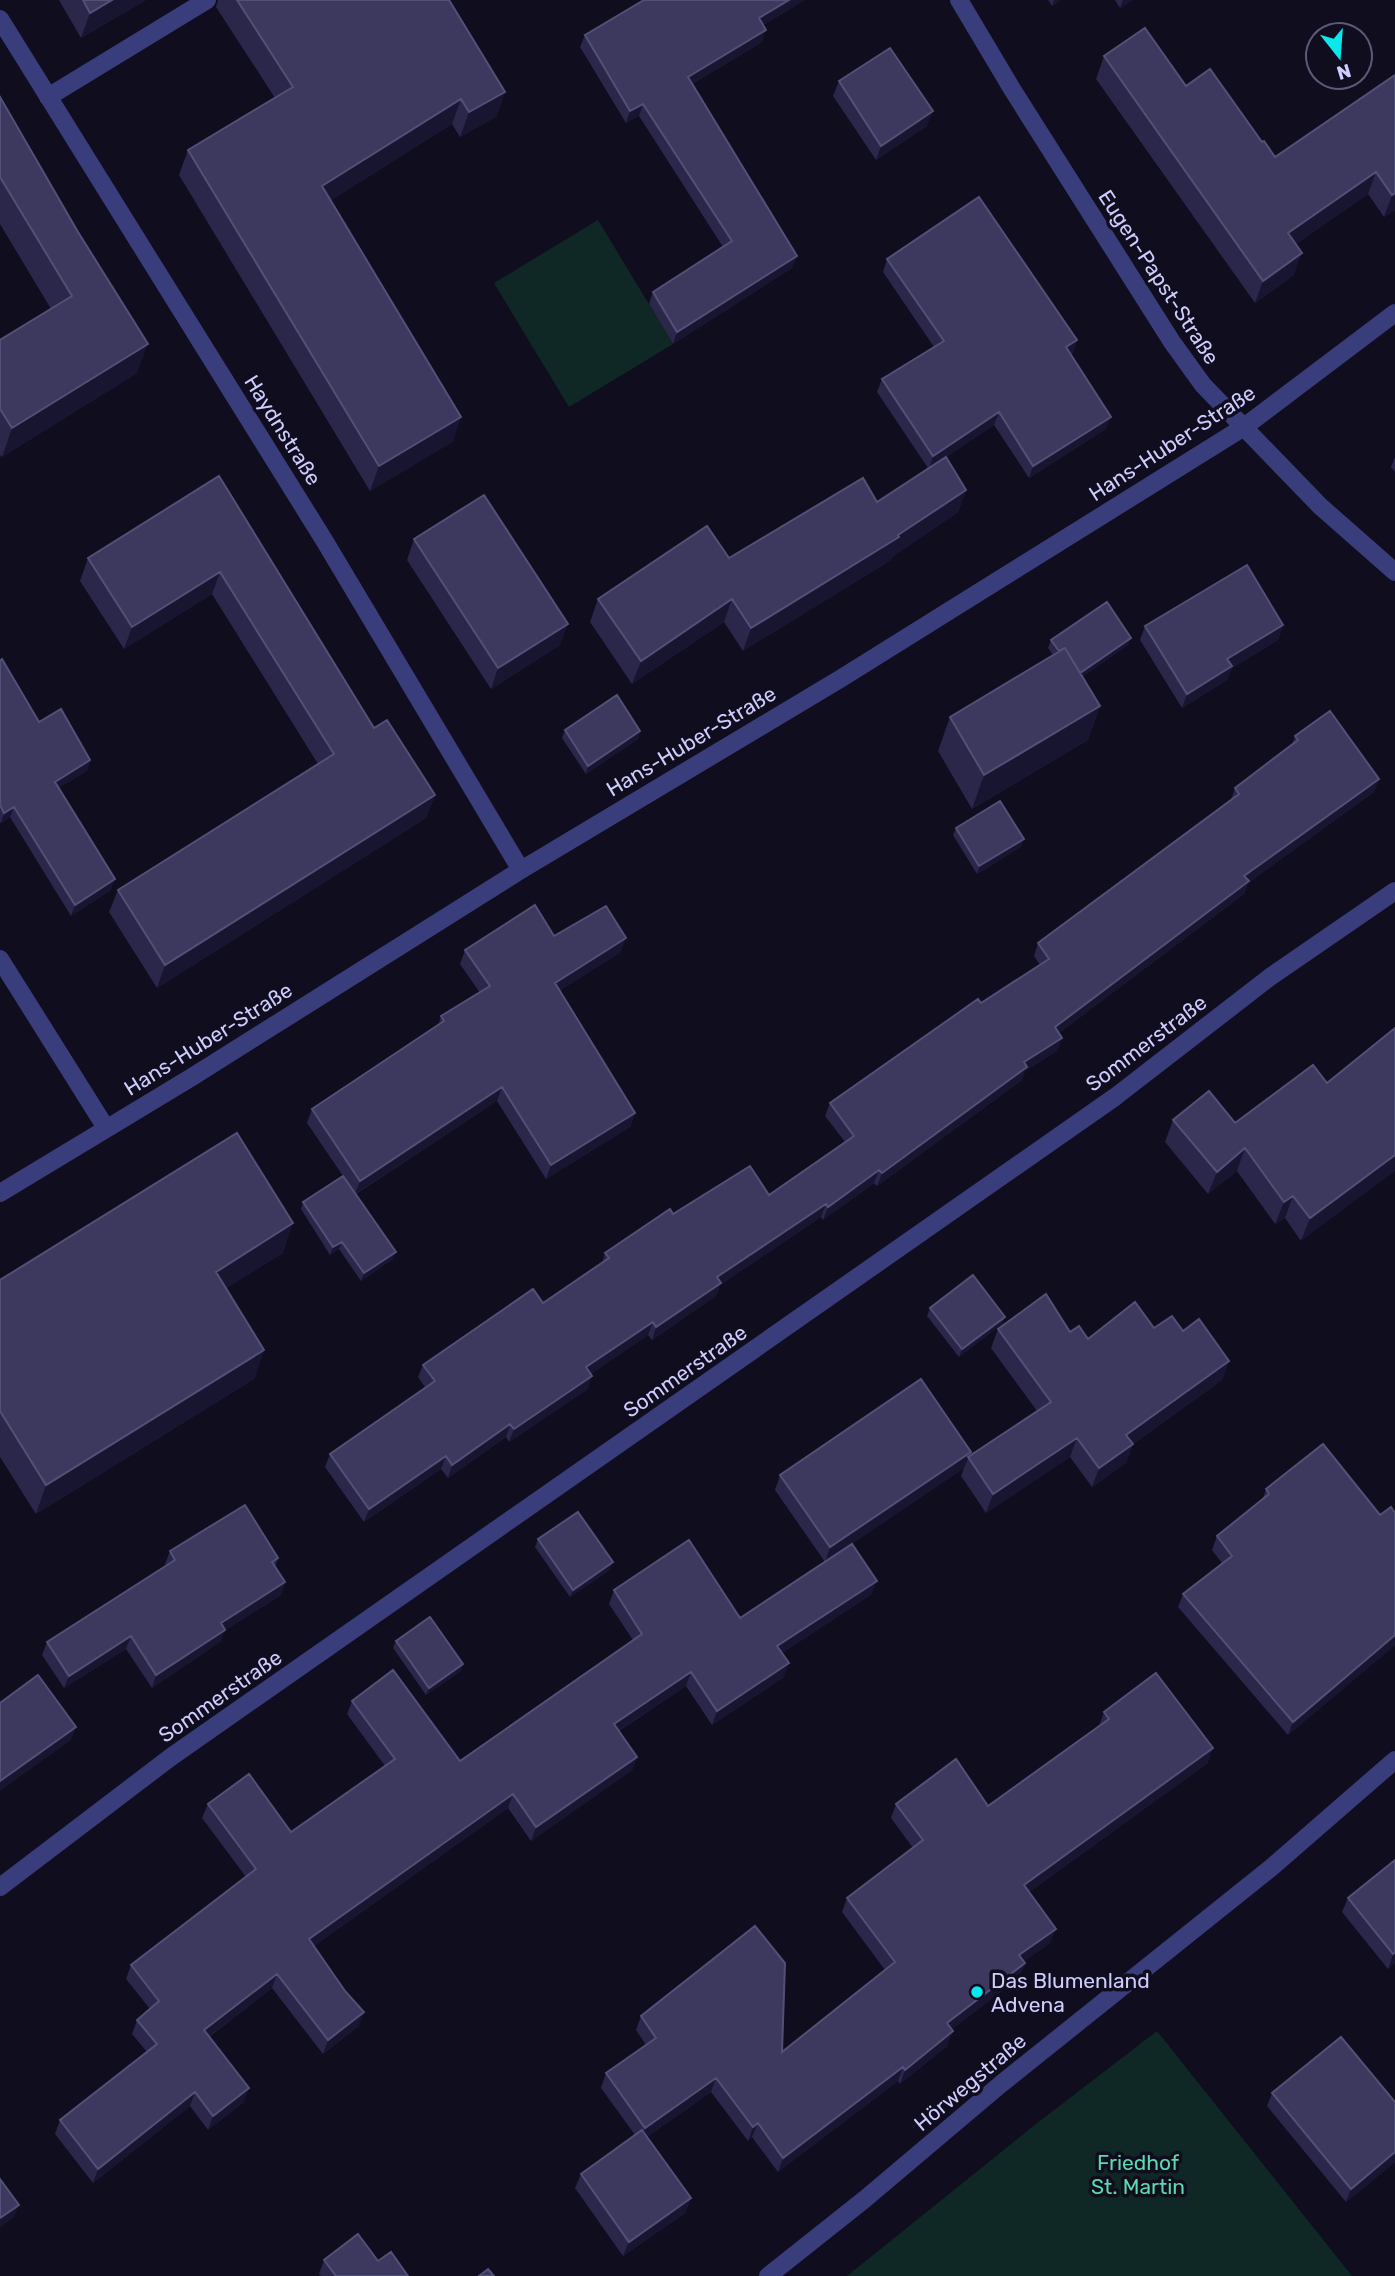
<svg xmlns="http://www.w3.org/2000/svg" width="1395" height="2276" viewBox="0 0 1395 2276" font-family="Rubik,sans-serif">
<rect width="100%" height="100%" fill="#0f0d1e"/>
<path fill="#102825" d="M 598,220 L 673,344 L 569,407 L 494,283 Z
M 1157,2031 L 1352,2276 L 847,2276 L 1036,2124 Z"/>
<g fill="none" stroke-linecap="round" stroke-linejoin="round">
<path stroke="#3a3d7b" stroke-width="18" d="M 959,0 L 1012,89 L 1172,342 L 1203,385 L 1320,506 L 1395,572
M 0,19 L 324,540 L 521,870
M 48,97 L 207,0
M 0,959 L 106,1128
M 0,1193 L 192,1077 L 521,870 L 840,679 L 1244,427 L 1395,313
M 0,1887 L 171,1757 L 1115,1097 L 1270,977 L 1395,891
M 768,2276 L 865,2199 L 1001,2084 L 1272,1867 L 1395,1760"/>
</g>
<path fill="#2a274b" d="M 59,0 L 146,0 L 81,38 Z
M 218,0 L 449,0 L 505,92 L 496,117 L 460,137 L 452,124 L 331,200 L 461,417 L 452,442 L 370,491 L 179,175 L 188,150 L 275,98 L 216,7 Z
M 644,0 L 805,0 L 763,25 L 762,42 L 692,84 L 797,256 L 792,268 L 673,344 L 649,304 L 653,292 L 723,247 L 639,116 L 626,123 L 580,47 L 585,35 Z
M 1048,0 L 1061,0 L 1052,6 Z
M 1115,0 L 1133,0 L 1120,8 Z
M 1104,56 L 1186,86 L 1262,142 L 1275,157 L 1395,75 L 1395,210 L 1384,217 L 1368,194 L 1296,244 L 1294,275 L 1255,303 L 1096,79 Z
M 839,81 L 927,126 L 876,160 L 833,96 Z
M 0,97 L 137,373 L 2,457 L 0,455 L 0,340 L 51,309 L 0,224 Z
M 887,259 L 1077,340 L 1073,352 L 1071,354 L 1106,429 L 1029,478 L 994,425 L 946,457 L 966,490 L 958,512 L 892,557 L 891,560 L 743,651 L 724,622 L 632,684 L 590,622 L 598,599 L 729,558 L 877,502 L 928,468 L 877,392 L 882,379 L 934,347 L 883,272 Z
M 1395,457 L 1395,472 L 1391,467 Z
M 219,476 L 374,728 L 435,795 L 426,818 L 157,988 L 109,912 L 118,890 L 318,764 L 212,594 L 124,649 L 80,581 L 88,558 Z
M 414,539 L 560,645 L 491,689 L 407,560 Z
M 1283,625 L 1278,640 L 1232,668 L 1227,680 L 1182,708 L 1140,640 L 1145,626 Z
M 1131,638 L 1128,645 L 1082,677 L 1100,706 L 1088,740 L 972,809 L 938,751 L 950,717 L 1053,655 L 1048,648 L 1051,640 Z
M 0,661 L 39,722 L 90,760 L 87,771 L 58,788 L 111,890 L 71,916 L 10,817 L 1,823 L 0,822 Z
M 565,730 L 640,731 L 638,739 L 586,774 L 562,738 Z
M 1295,736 L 1379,779 L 1374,792 L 1248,883 L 1244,894 L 1059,1033 L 1062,1038 L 1057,1051 L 1025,1071 L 1022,1080 L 877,1186 L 874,1183 L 823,1220 L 821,1217 L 720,1285 L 716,1296 L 652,1340 L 648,1335 L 591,1374 L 588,1389 L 509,1442 L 506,1437 L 448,1478 L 441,1469 L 364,1522 L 325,1467 L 330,1454 L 425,1387 L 418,1377 L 423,1365 L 543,1303 L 602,1263 L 605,1253 L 673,1214 L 769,1195 L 845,1142 L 825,1116 L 830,1103 L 981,1003 L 1040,965 L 1034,956 L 1038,943 L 1231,800 L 1235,788 L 1292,745 Z
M 956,828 L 1021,847 L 977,874 L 953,835 Z
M 554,936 L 621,952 L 559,991 L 635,1113 L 630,1127 L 546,1179 L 497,1101 L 356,1194 L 393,1259 L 361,1281 L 339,1249 L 330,1255 L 301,1209 L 303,1202 L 343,1176 L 307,1123 L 312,1109 L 438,1026 L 441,1016 L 480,993 L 460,964 L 465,950 Z
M 1395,1028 L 1301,1241 L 1285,1218 L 1275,1224 L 1237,1171 L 1208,1194 L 1165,1142 L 1173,1120 L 1235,1123 L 1327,1083 Z
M 283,1253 L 226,1288 L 264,1350 L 254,1379 L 36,1514 L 0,1457 L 0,1280 Z
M 930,1308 L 1005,1317 L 1002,1324 L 959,1357 L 927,1316 Z
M 1154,1328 L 1183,1331 L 1229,1361 L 1222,1380 L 1133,1444 L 1126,1463 L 1092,1487 L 1070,1457 L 986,1513 L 961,1476 L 964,1468 L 835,1555 L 872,1594 L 782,1653 L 784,1677 L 712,1725 L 686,1686 L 619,1731 L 637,1757 L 632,1770 L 531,1841 L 508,1808 L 314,1946 L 359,2026 L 323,2054 L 272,1988 L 209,2037 L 244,2102 L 208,2130 L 190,2106 L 93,2183 L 55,2134 L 60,2120 L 147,2052 L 132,2034 L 137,2020 L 150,2009 L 126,1979 L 131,1965 L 246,1877 L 202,1818 L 208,1804 L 291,1832 L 385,1766 L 347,1714 L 352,1701 L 460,1761 L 633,1640 L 609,1604 L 614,1590 L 740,1618 L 825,1562 L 775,1490 L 780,1475 L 971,1452 L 969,1457 L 1037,1411 L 991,1348 L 998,1329 L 1070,1332 L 1088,1339 Z
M 1266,1489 L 1380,1515 L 1395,1513 L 1395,1645 L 1288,1735 L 1178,1607 L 1183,1594 L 1222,1563 L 1212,1550 L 1217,1536 L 1262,1500 Z
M 538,1539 L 610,1570 L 570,1597 L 535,1547 Z
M 170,1551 L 278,1558 L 275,1567 L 285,1582 L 281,1595 L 225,1630 L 220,1642 L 152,1688 L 126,1649 L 64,1688 L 42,1655 L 47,1642 L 166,1566 L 165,1564 Z
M 396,1641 L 461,1671 L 426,1695 L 393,1648 Z
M 1104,1712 L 1208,1763 L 1029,1892 L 1050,1943 L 1024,1961 L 1025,1963 L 1020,1977 L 951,2030 L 947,2046 L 900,2084 L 898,2081 L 778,2172 L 752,2137 L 748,2141 L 711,2092 L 647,2137 L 691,2198 L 685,2213 L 623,2256 L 575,2188 L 581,2174 L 635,2135 L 601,2088 L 606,2073 L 646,2045 L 636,2030 L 641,2016 L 782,2052 L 885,1970 L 842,1912 L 847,1898 L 913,1848 L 891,1818 L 896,1804 L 988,1806 L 1099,1726 Z
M 1395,1860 L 1395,1963 L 1388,1969 L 1342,1912 L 1348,1898 Z
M 1272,2093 L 1395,2102 L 1395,2162 L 1346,2202 L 1267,2106 Z
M 324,2260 L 378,2261 L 408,2276 L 321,2276 L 319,2274 Z"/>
<path fill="#181531" d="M 112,0 L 146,0 L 81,38 L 90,13 Z
M 789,0 L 805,0 L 754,30 L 759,18 Z
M 1054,0 L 1061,0 L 1052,6 Z
M 1123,0 L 1133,0 L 1120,8 Z
M 766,30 L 762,42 L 683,89 L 688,77 Z
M 505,92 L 496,117 L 460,137 L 469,112 Z
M 461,99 L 452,124 L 313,211 L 322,186 Z
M 643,104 L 639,116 L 626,123 L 630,111 Z
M 933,111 L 927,126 L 876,160 L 881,146 Z
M 1376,172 L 1368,194 L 1280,255 L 1288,233 Z
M 1395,193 L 1395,210 L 1384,217 L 1392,195 Z
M 1302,253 L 1294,275 L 1255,303 L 1263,281 Z
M 797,256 L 792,268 L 673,344 L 677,332 Z
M 1077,340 L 1073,352 L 1062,359 L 1066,347 Z
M 148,344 L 137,373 L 2,457 L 12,428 Z
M 999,412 L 994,425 L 929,469 L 933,456 Z
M 461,417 L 452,442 L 370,491 L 379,466 Z
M 1111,417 L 1106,429 L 1029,478 L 1033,466 Z
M 966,490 L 958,512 L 892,557 L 891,560 L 743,651 L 751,628 L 898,535 Z
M 220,572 L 212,594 L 124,649 L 132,627 Z
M 732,599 L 724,622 L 632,684 L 641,661 Z
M 568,624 L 560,645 L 491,689 L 498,668 Z
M 1283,625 L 1278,640 L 1232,668 L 1227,680 L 1182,708 L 1187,694 L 1227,659 Z
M 1131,638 L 1128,645 L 1072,684 L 1075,676 Z
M 1100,706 L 1088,740 L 972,809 L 984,775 Z
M 640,731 L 638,739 L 586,774 L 588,766 Z
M 90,760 L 87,771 L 51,792 L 55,782 Z
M 1379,779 L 1374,792 L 1248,883 L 1244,894 L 1050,1040 L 1055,1027 L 1244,876 Z
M 435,795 L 426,818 L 157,988 L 165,965 Z
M 14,807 L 10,817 L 1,823 L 4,813 Z
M 1024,839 L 1021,847 L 977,874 L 979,866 Z
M 115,879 L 111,890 L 71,916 L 75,905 Z
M 626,938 L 621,952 L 550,997 L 555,983 Z
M 1062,1038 L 1057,1051 L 1025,1071 L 1022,1080 L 877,1186 L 882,1173 L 1024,1062 Z
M 502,1087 L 497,1101 L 355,1194 L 360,1181 Z
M 635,1113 L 630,1127 L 546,1179 L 551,1165 Z
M 1245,1148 L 1237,1171 L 1208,1194 L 1217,1172 Z
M 1395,1155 L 1395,1171 L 1301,1241 L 1310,1218 Z
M 879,1170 L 874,1183 L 823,1220 L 828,1207 Z
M 1293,1196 L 1285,1218 L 1275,1224 L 1284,1202 Z
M 826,1204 L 821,1217 L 720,1285 L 716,1296 L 652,1340 L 656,1327 L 717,1277 Z
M 293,1223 L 283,1253 L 206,1301 L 216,1272 Z
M 342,1242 L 339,1249 L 330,1255 L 333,1247 Z
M 396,1252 L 393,1259 L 361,1281 L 364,1273 Z
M 1005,1317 L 1002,1324 L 959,1357 L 962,1349 Z
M 653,1322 L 648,1335 L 582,1380 L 586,1367 Z
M 264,1350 L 254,1379 L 36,1514 L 46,1485 Z
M 1229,1361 L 1222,1380 L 1133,1444 L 1126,1463 L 1092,1487 L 1099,1468 L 1126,1435 Z
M 592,1376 L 588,1389 L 509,1442 L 514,1429 Z
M 510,1424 L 506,1437 L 448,1478 L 452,1465 Z
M 1077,1438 L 1070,1457 L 986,1513 L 993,1494 Z
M 971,1452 L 964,1468 L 825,1562 L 830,1547 Z
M 446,1456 L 441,1469 L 364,1522 L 369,1509 Z
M 613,1562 L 610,1570 L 570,1597 L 573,1590 Z
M 877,1581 L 872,1594 L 772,1660 L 777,1646 Z
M 285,1582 L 281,1595 L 225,1630 L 220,1642 L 152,1688 L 156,1675 L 221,1623 Z
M 1395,1635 L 1395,1645 L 1288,1735 L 1293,1722 Z
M 131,1636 L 126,1649 L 64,1688 L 69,1676 Z
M 789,1663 L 784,1677 L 712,1725 L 717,1711 Z
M 463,1664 L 461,1671 L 426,1695 L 429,1688 Z
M 691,1672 L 686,1686 L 609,1737 L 614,1724 Z
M 76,1727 L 71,1740 L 0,1791 L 0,1781 Z
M 1213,1748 L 1208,1763 L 1019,1899 L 1024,1885 Z
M 637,1757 L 632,1770 L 531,1841 L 536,1827 Z
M 513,1794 L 508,1808 L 304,1953 L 309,1939 Z
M 1056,1929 L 1050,1943 L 1014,1969 L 1019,1955 Z
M 1395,1952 L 1395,1963 L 1388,1969 L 1393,1954 Z
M 1025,1963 L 1020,1977 L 941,2038 L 947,2023 Z
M 277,1974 L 272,1988 L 199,2044 L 204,2030 Z
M 364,2012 L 359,2026 L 323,2054 L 328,2040 Z
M 953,2031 L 947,2046 L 900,2084 L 905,2070 Z
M 903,2067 L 898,2081 L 778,2172 L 783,2158 Z
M 716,2078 L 711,2092 L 640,2142 L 645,2128 Z
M 249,2088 L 244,2102 L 208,2130 L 213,2116 Z
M 195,2092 L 190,2106 L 93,2183 L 98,2169 Z
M 758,2123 L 752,2137 L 748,2141 L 753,2127 Z
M 1395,2152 L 1395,2162 L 1346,2202 L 1351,2189 Z
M 691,2198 L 685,2213 L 623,2256 L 629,2242 Z
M 19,2205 L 14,2217 L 0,2228 L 0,2218 Z"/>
<path fill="#3c385e" stroke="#535077" stroke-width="2" d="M 83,0 L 112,0 L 90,13 Z
M 237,0 L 449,0 L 505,92 L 469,112 L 461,99 L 322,186 L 461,417 L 379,466 L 188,150 L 293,87 Z
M 644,0 L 789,0 L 759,18 L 766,30 L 688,77 L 797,256 L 677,332 L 653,292 L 732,241 L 643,104 L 630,111 L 585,35 Z
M 1145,28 L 1186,86 L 1210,69 L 1262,142 L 1264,141 L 1275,157 L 1395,75 L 1395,193 L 1392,195 L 1376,172 L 1288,233 L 1302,253 L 1263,281 L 1104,56 Z
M 890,48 L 933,111 L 881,146 L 839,81 Z
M 0,97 L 78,232 L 148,344 L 12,428 L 0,409 L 0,340 L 72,296 L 0,177 Z
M 979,197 L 1077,340 L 1066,347 L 1111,417 L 1033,466 L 999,412 L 933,456 L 882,379 L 944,341 L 887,259 Z
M 946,457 L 966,490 L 898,535 L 899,537 L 751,628 L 732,599 L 641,661 L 598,599 L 707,526 L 729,558 L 863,478 L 877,502 Z
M 219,476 L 374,728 L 387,720 L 435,795 L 165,965 L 118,890 L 334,754 L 220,572 L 132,627 L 88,558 Z
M 484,495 L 568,624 L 498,668 L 414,539 Z
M 1247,565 L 1283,625 L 1227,659 L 1232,666 L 1187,694 L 1145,626 Z
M 1107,602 L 1131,638 L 1080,673 L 1065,648 L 1059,651 L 1051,640 Z
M 1065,648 L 1100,706 L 984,775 L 950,717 Z
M 2,659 L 39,722 L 61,709 L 90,760 L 55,782 L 115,879 L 75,905 L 14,807 L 4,813 L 0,805 L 0,661 Z
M 617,695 L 640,731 L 588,766 L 565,730 Z
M 1330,711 L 1379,779 L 1244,876 L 1249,881 L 1055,1027 L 1062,1038 L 1024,1062 L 1027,1067 L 882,1173 L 879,1170 L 828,1207 L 826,1204 L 717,1277 L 721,1283 L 656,1327 L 653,1322 L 586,1367 L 592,1376 L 514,1429 L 510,1424 L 452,1465 L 446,1456 L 369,1509 L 330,1454 L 435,1381 L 423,1365 L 533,1289 L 543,1303 L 609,1258 L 605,1253 L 670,1209 L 673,1214 L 750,1166 L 769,1195 L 854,1136 L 830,1103 L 978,999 L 981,1003 L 1049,959 L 1038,943 L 1239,794 L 1235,788 L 1298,740 L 1295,736 Z
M 1000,801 L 1024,839 L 979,866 L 956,828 Z
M 535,905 L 554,936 L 606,906 L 626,938 L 555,983 L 635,1113 L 551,1165 L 502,1087 L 360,1181 L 312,1109 L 444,1021 L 441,1016 L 490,986 L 465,950 Z
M 1395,1028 L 1395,1155 L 1310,1218 L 1293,1196 L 1284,1202 L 1245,1148 L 1217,1172 L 1173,1120 L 1209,1091 L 1235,1123 L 1313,1065 L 1327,1083 Z
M 237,1133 L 293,1223 L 216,1272 L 264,1350 L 46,1485 L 0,1411 L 0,1280 Z
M 343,1176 L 396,1252 L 364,1273 L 342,1242 L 333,1247 L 303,1202 Z
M 973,1275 L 1005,1317 L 962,1349 L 930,1308 Z
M 1046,1294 L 1070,1332 L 1079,1326 L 1088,1339 L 1135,1302 L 1154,1328 L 1172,1316 L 1183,1331 L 1199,1319 L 1229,1361 L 1126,1435 L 1133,1444 L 1099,1468 L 1077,1438 L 993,1494 L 968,1457 L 1051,1402 L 998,1329 Z
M 921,1379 L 971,1452 L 830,1547 L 780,1475 Z
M 1323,1444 L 1380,1515 L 1391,1507 L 1395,1513 L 1395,1635 L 1293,1722 L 1183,1594 L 1232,1556 L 1217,1536 L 1269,1494 L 1266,1489 Z
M 245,1505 L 278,1558 L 272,1562 L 285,1582 L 221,1623 L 225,1630 L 156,1675 L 131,1636 L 69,1676 L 47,1642 L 175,1560 L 170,1551 Z
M 578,1512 L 613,1562 L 573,1590 L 538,1539 Z
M 689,1540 L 740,1618 L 852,1544 L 877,1581 L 777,1646 L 789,1663 L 717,1711 L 691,1672 L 614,1724 L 637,1757 L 536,1827 L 513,1794 L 309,1939 L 345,1991 L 364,2012 L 328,2040 L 277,1974 L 204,2030 L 249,2088 L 213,2116 L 195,2092 L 98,2169 L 60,2120 L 157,2044 L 137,2020 L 159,2001 L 131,1965 L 256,1869 L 208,1804 L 249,1774 L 291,1832 L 395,1759 L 352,1701 L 393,1670 L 460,1761 L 642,1634 L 614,1590 Z
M 430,1617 L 463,1664 L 429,1688 L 396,1641 Z
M 1156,1673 L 1213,1748 L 1024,1885 L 1056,1929 L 1019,1955 L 1025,1963 L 947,2023 L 953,2031 L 905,2070 L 903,2067 L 783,2158 L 758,2123 L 753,2127 L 716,2078 L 645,2128 L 606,2073 L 656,2038 L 641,2016 L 755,1926 L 785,1963 L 782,2052 L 895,1962 L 847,1898 L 923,1840 L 896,1804 L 956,1759 L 988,1806 L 1109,1719 L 1104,1712 Z
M 38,1675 L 76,1727 L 0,1781 L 0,1703 Z
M 1395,1860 L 1395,1952 L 1393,1954 L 1348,1898 Z
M 1341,2037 L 1395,2102 L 1395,2152 L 1351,2189 L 1272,2093 Z
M 642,2130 L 691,2198 L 629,2242 L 581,2174 Z
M 0,2179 L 19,2205 L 0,2218 Z
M 358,2234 L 378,2261 L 391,2252 L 408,2276 L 336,2276 L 324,2260 Z
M 488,2269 L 494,2276 L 479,2276 Z"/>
<circle fill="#0be8eb" stroke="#0f0d1e" stroke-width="2.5" cx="977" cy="1992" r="7"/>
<g text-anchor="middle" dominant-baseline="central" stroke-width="7" stroke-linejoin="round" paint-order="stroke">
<g font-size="21" fill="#cecdfd" stroke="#0f0d1e">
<text transform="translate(1159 277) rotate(57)">Eugen-Papst-Straße</text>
<text transform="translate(283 430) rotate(58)">Haydnstraße</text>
<text transform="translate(1172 443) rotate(-33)">Hans-Huber-Straße</text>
<text transform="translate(691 741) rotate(-31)">Hans-Huber-Straße</text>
<text transform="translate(208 1039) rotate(-32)">Hans-Huber-Straße</text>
<text transform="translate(1146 1043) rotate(-37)">Sommerstraße</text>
<text transform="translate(685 1371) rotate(-35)">Sommerstraße</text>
<text transform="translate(220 1696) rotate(-35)">Sommerstraße</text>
<text transform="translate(970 2082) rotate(-40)">Hörwegstraße</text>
</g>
<g font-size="21" fill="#cecdfd" stroke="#0f0d1e" text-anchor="start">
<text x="991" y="1980">Das Blumenland<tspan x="991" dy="24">Advena</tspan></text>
</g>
<g font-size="21" fill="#5dd9af" stroke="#0f0d1e">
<text x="1138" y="2162">Friedhof<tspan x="1138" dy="24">St. Martin</tspan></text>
</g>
</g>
<g transform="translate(1339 56) rotate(163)"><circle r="33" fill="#0f0d1e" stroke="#5b5a77" stroke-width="2"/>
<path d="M0-5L12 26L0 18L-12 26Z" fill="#0be8eb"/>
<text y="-10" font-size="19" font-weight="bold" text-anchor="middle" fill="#cecdfd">N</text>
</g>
</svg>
